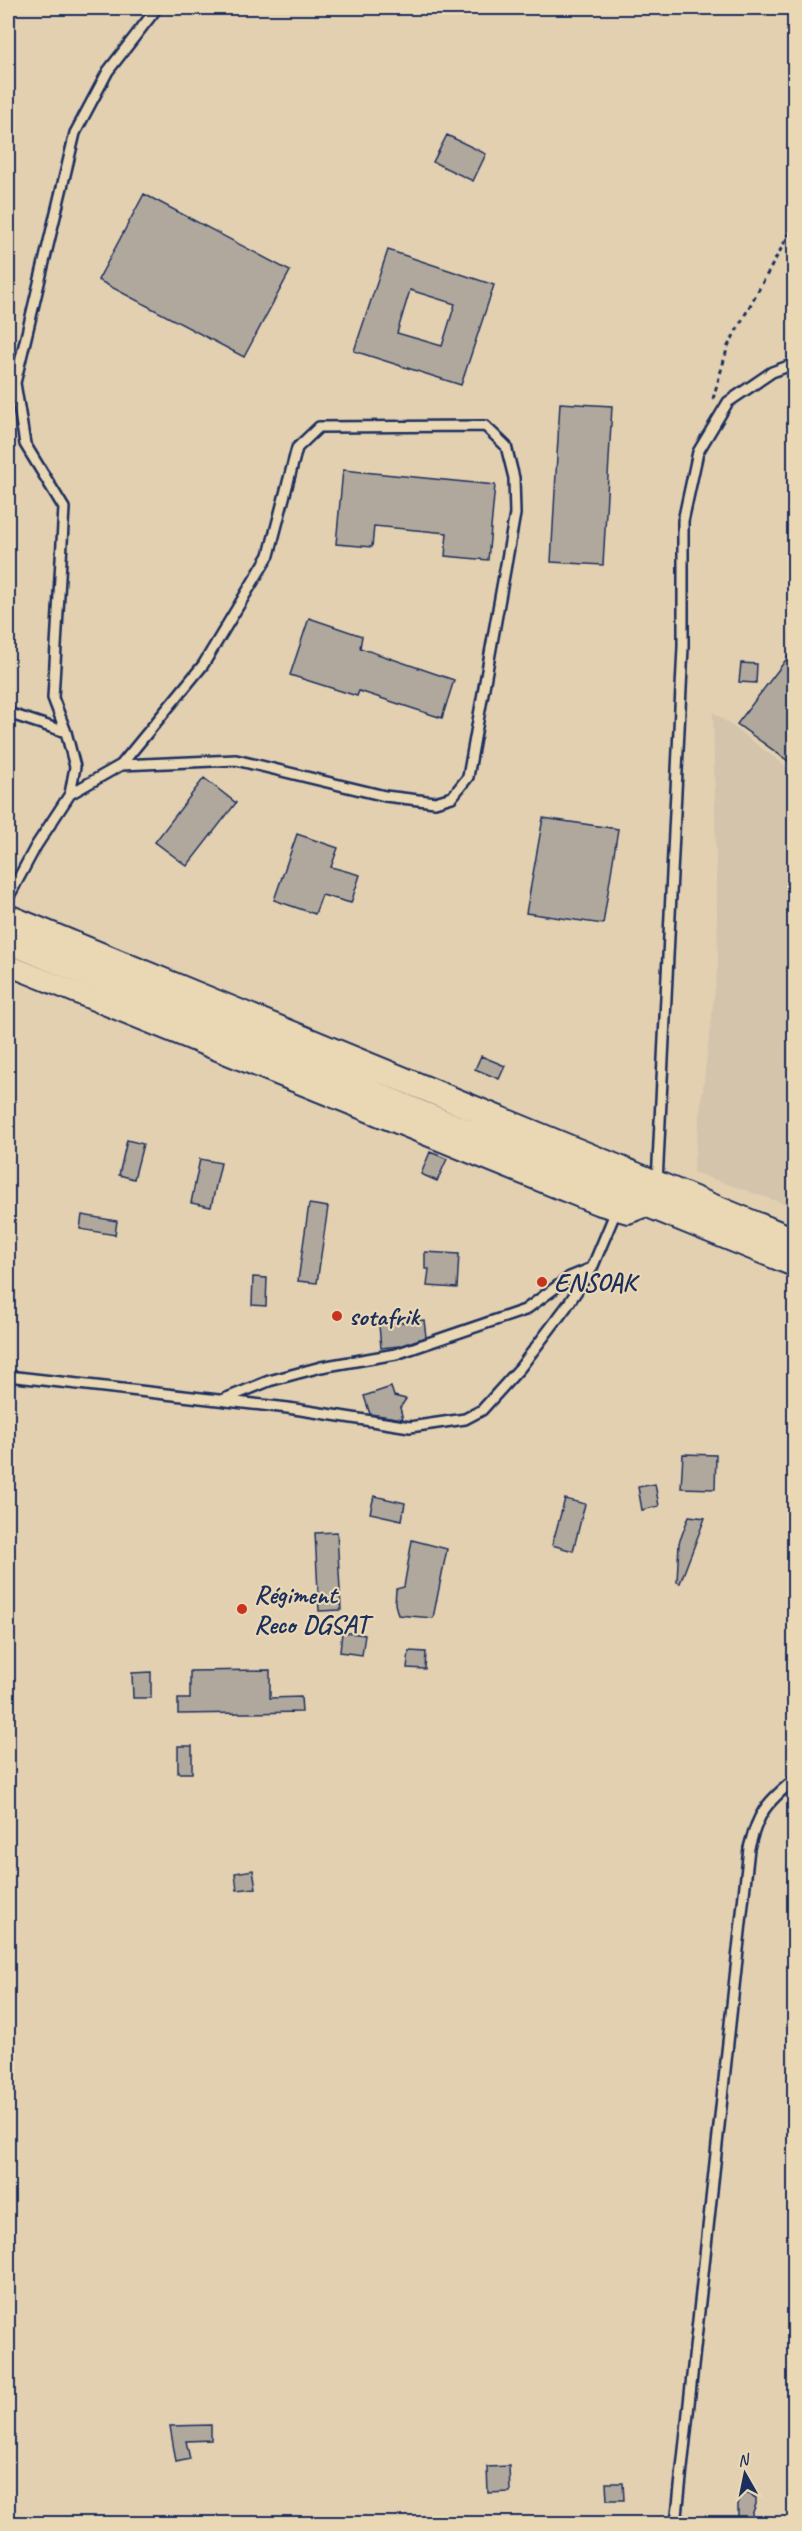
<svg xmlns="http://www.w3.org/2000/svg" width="802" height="2531" viewBox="0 0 802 2531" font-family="Caveat,sans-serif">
<rect width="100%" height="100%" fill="#e2d0b1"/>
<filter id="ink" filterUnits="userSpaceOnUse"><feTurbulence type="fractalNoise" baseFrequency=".0167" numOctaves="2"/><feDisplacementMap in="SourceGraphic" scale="12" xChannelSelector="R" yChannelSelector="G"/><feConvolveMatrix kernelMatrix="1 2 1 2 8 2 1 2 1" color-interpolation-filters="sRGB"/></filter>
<g filter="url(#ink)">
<path fill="#d3c4ab" d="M 713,712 L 794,772 L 794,1207 L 693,1172 L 718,963 Z"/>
<path fill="#b0a89c" stroke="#1b2f5e" stroke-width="1.5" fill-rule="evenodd" d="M 447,135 L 486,154 L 473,181 L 433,162 Z
M 144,194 L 290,271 L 244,357 L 98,280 Z
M 388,250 L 494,285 L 461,385 L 354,351 ZM 410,290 L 455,304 L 442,346 L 397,333 Z
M 560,403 L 612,406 L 603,565 L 551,562 Z
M 343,470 L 495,485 L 488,560 L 445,556 L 447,533 L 374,526 L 372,547 L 336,544 Z
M 309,618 L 362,636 L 360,648 L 454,680 L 442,718 L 359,691 L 357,696 L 290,675 Z
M 795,648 L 795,766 L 737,724 Z
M 741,663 L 757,664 L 756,683 L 739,682 Z
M 204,778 L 236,803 L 187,866 L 155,842 Z
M 543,818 L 618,829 L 603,924 L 526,913 Z
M 297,834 L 338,848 L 331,867 L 360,875 L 351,903 L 322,895 L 315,914 L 274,900 Z
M 481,1056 L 505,1066 L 499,1079 L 475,1069 Z
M 127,1140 L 143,1144 L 134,1179 L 119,1175 Z
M 430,1152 L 447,1159 L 437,1181 L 421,1174 Z
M 200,1159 L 221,1163 L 211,1207 L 191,1203 Z
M 309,1204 L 328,1207 L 317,1283 L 298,1281 Z
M 82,1215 L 117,1221 L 115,1235 L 80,1229 Z
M 425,1252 L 459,1254 L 457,1288 L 427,1286 L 429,1269 L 425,1269 Z
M 253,1277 L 267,1278 L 266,1306 L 252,1305 Z
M 424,1320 L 426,1337 L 399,1346 L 381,1348 L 379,1325 Z
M 391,1387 L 394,1396 L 406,1399 L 400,1408 L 403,1419 L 370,1414 L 364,1396 Z
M 683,1454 L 716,1455 L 715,1489 L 681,1488 Z
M 655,1484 L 659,1506 L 642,1510 L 638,1487 Z
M 374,1496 L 405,1503 L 402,1520 L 370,1513 Z
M 565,1499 L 585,1504 L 573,1551 L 552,1545 Z
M 689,1516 L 705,1518 L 680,1583 L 677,1582 L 679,1543 Z
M 337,1532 L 341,1610 L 319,1611 L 315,1533 Z
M 412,1540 L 447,1549 L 433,1618 L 398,1615 L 395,1604 L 396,1589 L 404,1587 Z
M 342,1632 L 365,1635 L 362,1655 L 340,1652 Z
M 409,1651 L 426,1652 L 425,1669 L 407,1668 Z
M 270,1670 L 270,1698 L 301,1697 L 302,1712 L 178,1714 L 178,1699 L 190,1699 L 190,1671 Z
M 151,1672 L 151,1698 L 133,1698 L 132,1673 Z
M 178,1746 L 192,1746 L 192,1773 L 178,1773 Z
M 253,1870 L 256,1888 L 237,1890 L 235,1873 Z
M 211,2425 L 211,2440 L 186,2441 L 190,2459 L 176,2462 L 170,2426 Z
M 509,2466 L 510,2492 L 488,2493 L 487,2467 Z
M 606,2483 L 623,2483 L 624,2500 L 607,2500 Z
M 747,2493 L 756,2498 L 756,2504 L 749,2523 L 738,2523 L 738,2499 Z"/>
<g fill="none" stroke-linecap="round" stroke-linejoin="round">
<defs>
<path id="service" d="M 8,713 L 66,732
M 70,794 L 121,765 L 203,665 L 269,555 L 297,448 L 319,427 L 485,426 L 506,446 L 514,478 L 515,514 L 468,777 L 452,797 L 435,802 L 385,796 L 236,760 L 121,765
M 8,898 L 36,846 L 70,794 L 75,767 L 66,732 L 53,698 L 64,508 L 25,444 L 15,383 L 75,133 L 108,71 L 157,8
M 657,1183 L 683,647 L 683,521 L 698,452 L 728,402 L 772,372 L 794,364
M 8,1376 L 288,1408 L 410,1427 L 465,1419 L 482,1410 L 520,1368 L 567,1306 L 592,1268 L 616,1211
M 222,1400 L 269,1381 L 321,1367 L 396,1354 L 525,1310 L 570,1277 L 592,1268
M 676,2524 L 749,1848 C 758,1813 766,1803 794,1780"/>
<path id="minor" d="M 8,965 L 597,1204 L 628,1213 L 649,1205 L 653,1196"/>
<path id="tertiary" d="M 8,917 L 794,1240
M 8,941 L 421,1113 L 794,1264"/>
</defs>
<use href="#service" stroke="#1b2f5e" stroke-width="14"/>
<use href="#minor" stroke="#1b2f5e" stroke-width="24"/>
<use href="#tertiary" stroke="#1b2f5e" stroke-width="28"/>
<path stroke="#1b2f5e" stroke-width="3" stroke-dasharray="4.5 4.5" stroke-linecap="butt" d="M 713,399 L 728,346 L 794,225"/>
<use href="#service" stroke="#ead7b4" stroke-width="9"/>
<use href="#minor" stroke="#ead7b4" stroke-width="20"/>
<use href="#tertiary" stroke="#ead7b4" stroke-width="24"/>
</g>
</g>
<g fill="#c8321e" stroke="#ead7b4" stroke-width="2">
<circle cx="542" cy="1282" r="6"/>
<circle cx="337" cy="1316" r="6"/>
<circle cx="242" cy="1609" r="6"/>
</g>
<g text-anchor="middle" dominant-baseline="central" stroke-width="4.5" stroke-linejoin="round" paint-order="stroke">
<g font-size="26" font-weight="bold" fill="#1b2f5e" stroke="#ead7b4" text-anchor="start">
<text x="554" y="1282">ENSOAK</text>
<text x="349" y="1316">sotafrik</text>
<text x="254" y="1594">Régiment<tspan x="254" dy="30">Reco DGSAT</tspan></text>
</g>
</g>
<rect width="802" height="2531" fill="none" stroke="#ead7b4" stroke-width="30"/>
<rect x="15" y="15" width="772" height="2501" fill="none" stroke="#1b2f5e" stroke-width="2" filter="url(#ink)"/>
<g transform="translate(745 2474) rotate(351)" stroke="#ead7b4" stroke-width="4.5" paint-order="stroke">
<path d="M0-4.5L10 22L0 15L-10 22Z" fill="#1b2f5e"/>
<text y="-9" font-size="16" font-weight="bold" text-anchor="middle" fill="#1b2f5e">N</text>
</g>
</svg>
